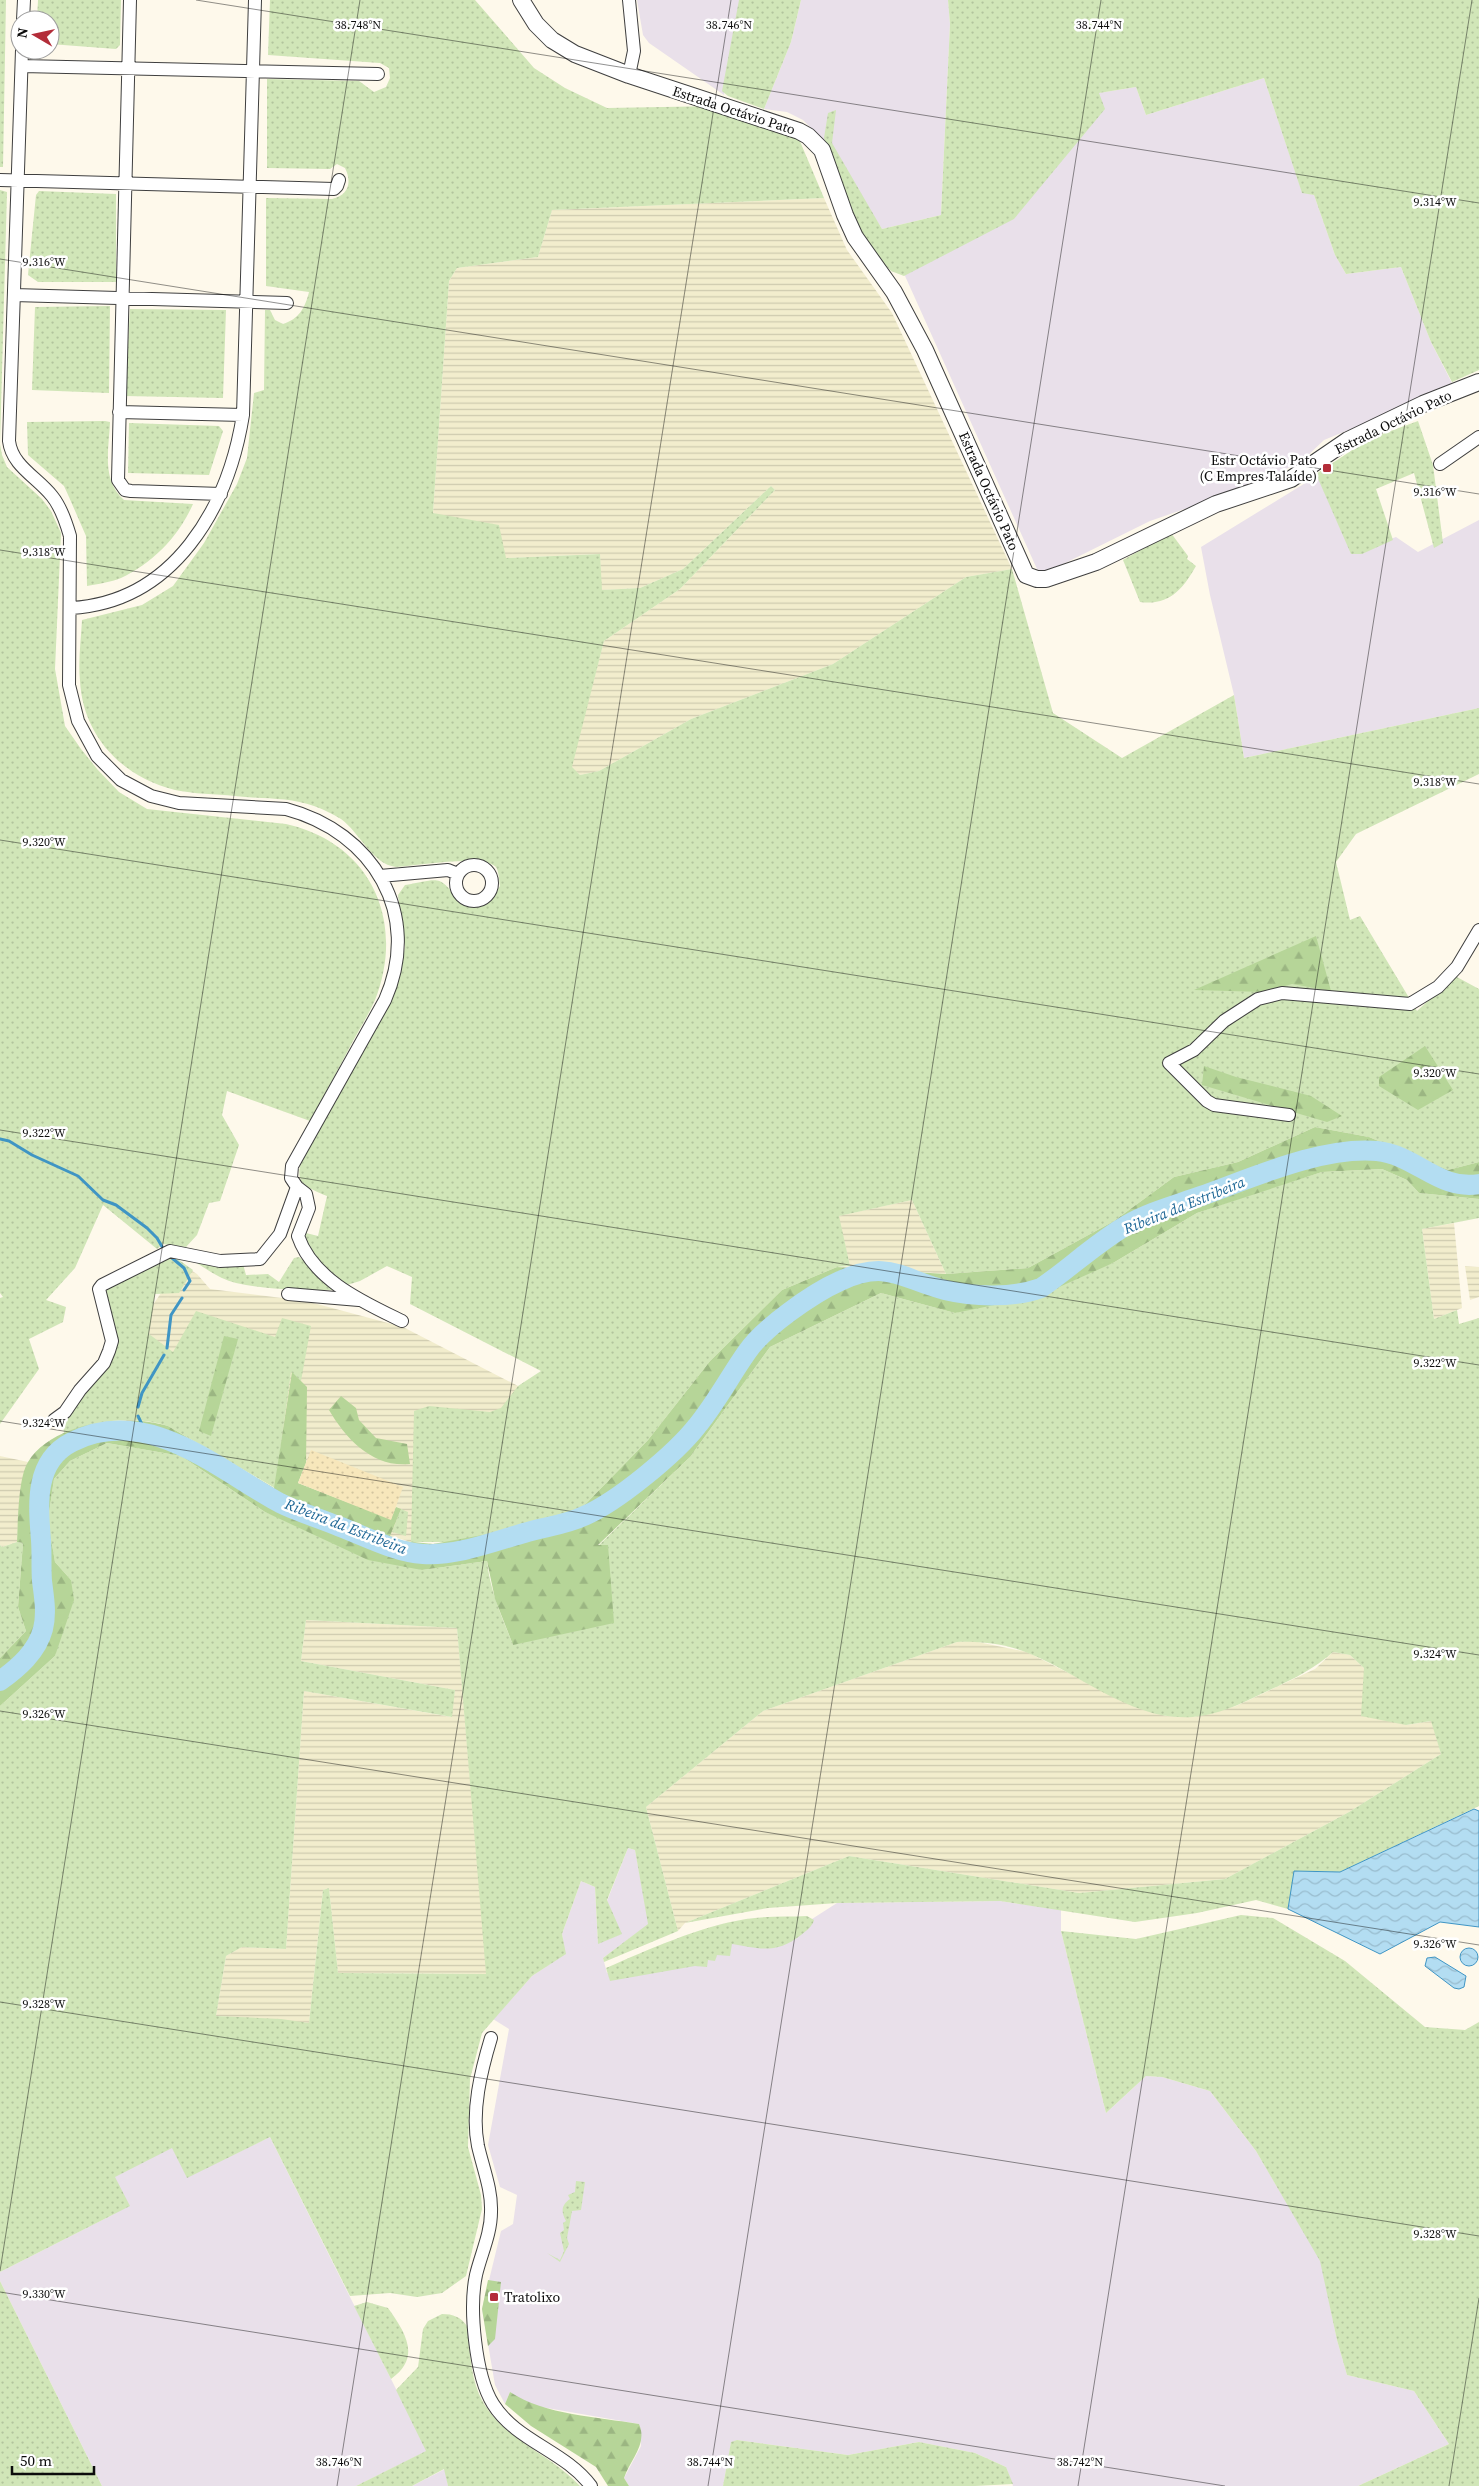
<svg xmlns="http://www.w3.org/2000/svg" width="1479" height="2486" viewBox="0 0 1479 2486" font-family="'Source Serif 4',serif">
<defs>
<pattern id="farmland-rules" width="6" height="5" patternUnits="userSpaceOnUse" patternTransform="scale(1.25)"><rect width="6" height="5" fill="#f2edcd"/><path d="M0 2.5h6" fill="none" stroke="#cecaaf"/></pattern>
<pattern id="grass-dots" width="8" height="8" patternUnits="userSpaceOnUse" patternTransform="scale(1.25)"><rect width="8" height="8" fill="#d1e6b8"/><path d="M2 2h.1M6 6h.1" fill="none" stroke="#b2c49d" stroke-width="1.8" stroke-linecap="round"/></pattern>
<pattern id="forest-firs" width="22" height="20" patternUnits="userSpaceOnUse" patternTransform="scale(1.25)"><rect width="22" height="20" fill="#b6d598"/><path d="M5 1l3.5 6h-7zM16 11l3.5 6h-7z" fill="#9bb682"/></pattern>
<pattern id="sand-dots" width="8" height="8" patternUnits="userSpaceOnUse" patternTransform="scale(1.25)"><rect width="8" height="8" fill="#f7e7bb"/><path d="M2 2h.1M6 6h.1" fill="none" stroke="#d3c5a0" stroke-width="1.8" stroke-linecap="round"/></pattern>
<pattern id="water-waves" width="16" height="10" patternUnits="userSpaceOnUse" patternTransform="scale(1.25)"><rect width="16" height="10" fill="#b3ddf2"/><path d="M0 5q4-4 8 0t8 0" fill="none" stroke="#99bcce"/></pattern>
</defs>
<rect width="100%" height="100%" fill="#fef9eb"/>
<path fill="#e9e0ea" d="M 637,0 L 743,0 L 724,95 L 649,43 L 643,35 Z
M 801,0 L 948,0 L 950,24 L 941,215 L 882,229 L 831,148 L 803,120 L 787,112 L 764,109 L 791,42 Z
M 1264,78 L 1302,192 L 1314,195 L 1335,255 L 1346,274 L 1401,267 L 1431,342 L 1454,387 L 1324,440 L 1302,461 L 1254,485 L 1150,521 L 1045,573 L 1037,569 L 901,267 L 1099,93 L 1136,87 L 1146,115 Z
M 1320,474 L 1354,552 L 1396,537 L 1418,552 L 1479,520 L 1479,708 L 1244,758 L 1234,695 L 1210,595 L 1201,547 Z
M 628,1848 L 635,1850 L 649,1924 L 603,1958 L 607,1973 L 812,1919 L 837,1903 L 1000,1901 L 1061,1910 L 1061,1931 L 1106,2113 L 1146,2076 L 1162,2077 L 1210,2091 L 1256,2151 L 1321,2261 L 1337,2340 L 1347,2375 L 1414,2391 L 1449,2444 L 1358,2486 L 1013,2486 L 1006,2467 L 975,2453 L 919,2442 L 848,2455 L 737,2440 L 731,2443 L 723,2486 L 629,2486 L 624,2478 L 641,2446 L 639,2424 L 541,2407 L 523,2401 L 510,2392 L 505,2404 L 495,2385 L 482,2309 L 501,2231 L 513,2224 L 517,2195 L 500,2187 L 488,2145 L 509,2029 L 493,2019 L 532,1976 L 565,1954 L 562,1934 L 581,1881 L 595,1887 L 598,1943 L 621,1934 L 607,1901 Z
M 167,2129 L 200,2171 L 270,2137 L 427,2451 L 356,2486 L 102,2486 L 0,2281 L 0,2272 L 114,2214 L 90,2168 Z
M 445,2469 L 448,2486 L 412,2486 Z"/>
<path fill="url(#farmland-rules)" d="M 824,198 L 847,250 L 892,313 L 1012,569 L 966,577 L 833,664 L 691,719 L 599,771 L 580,775 L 571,767 L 604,641 L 680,589 L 775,490 L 771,486 L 683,569 L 640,588 L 601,590 L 600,554 L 506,558 L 439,515 L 433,513 L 449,281 L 457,268 L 538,257 L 552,210 Z
M 912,1200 L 946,1274 L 850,1266 L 838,1216 Z
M 1454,1223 L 1462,1308 L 1434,1319 L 1422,1229 Z
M 181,1264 L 197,1274 L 210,1289 L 306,1301 L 403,1327 L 518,1386 L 517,1402 L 415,1543 L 390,1536 L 180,1363 L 139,1325 Z
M 1465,1266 L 1479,1267 L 1479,1297 L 1470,1300 Z
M 0,1456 L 28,1462 L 20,1494 L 17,1542 L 2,1547 L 0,1545 Z
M 306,1620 L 457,1628 L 487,1974 L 338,1973 L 329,1888 L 323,1890 L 309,2023 L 216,2016 L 226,1956 L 242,1947 L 286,1949 L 304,1691 L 451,1717 L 455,1690 L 301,1661 Z
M 973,1641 L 1027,1652 L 1134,1706 L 1166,1716 L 1194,1717 L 1236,1706 L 1315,1669 L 1333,1652 L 1350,1655 L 1364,1668 L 1406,1725 L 1432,1721 L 1441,1754 L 1349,1812 L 1225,1879 L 1079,1893 L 849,1856 L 685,1923 L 678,1931 L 646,1807 L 763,1711 L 957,1642 Z"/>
<path fill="url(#grass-dots)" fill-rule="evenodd" d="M 0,0 L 6,0 L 3,167 L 0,167 Z
M 38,0 L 121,0 L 120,45 L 116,49 L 50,44 L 50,20 L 37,20 Z
M 270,0 L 475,0 L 534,68 L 565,88 L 607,108 L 719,106 L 799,139 L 824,198 L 552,210 L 538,257 L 457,268 L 449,281 L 433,513 L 499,525 L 506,558 L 600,554 L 602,590 L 640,588 L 683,569 L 771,486 L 775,490 L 680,589 L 604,641 L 572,767 L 580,775 L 599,771 L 691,719 L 833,664 L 966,577 L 1012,569 L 1053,713 L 1122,758 L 1234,695 L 1244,758 L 1479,708 L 1479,774 L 1356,834 L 1336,862 L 1350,920 L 1360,916 L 1417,1011 L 1455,976 L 1479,989 L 1479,1162 L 1448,1170 L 1369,1137 L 1315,1127 L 1238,1162 L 1174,1177 L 1114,1221 L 1028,1268 L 946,1274 L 912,1200 L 839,1216 L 850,1266 L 837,1267 L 782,1290 L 710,1361 L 648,1440 L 571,1519 L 453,1542 L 411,1542 L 414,1411 L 429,1406 L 490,1412 L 501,1408 L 518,1386 L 541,1371 L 410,1304 L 412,1277 L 387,1266 L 360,1281 L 347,1285 L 317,1260 L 304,1241 L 306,1233 L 318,1236 L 327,1196 C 304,1186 293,1184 303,1156 L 396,990 L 405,947 L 398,895 L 405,885 C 440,879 439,873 461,904 L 473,907 L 487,904 L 500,886 C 499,880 499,872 496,867 C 484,854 415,866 396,867 C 372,864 360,833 341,819 C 333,814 322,809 314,806 C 289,797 261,799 235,796 C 215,794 194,794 175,790 C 122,777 83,736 80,681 C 78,661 81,640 82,620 L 142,605 L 173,586 L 204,543 L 237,484 L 247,458 L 254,393 L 264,390 L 265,310 L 270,310 L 275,320 L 283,324 C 299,319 305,308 309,292 L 266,286 L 266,198 L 332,199 C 349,195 352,182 345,168 L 337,164 L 330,169 L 267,168 L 267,79 L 359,81 L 374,92 L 386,87 L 390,78 L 389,68 L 380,63 L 268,55 Z
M 739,0 L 801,0 L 791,42 L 764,109 L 728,96 L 722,91 Z
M 948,0 L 1479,0 L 1479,370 L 1452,382 L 1431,342 L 1401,267 L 1346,274 L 1335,255 L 1314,195 L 1302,193 L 1264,78 L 1146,115 L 1136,87 L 1099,93 L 1105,109 L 1014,219 L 904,276 L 891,271 L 874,253 L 853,219 L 824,138 L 828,113 L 836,110 L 832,143 L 882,229 L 941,215 L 950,24 Z
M 0,190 L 7,192 L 0,444 L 2,455 L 7,467 L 42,499 L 51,511 L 61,533 L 55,669 L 65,726 L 81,749 L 97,769 L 119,792 L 147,809 L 286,824 C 371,843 406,921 375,1000 C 369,1014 360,1028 353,1041 C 339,1068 325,1094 310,1121 L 227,1091 L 222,1115 L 239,1145 L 220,1201 L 209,1203 L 197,1235 L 186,1247 L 163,1244 L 157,1249 L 103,1205 L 75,1268 L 46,1300 L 66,1307 L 63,1322 L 29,1339 L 39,1369 L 0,1424 L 0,1298 L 3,1297 L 0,1293 Z
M 39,191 L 116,194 L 116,282 L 38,282 L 28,275 L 36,195 Z
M 110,306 L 109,393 L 32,390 L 35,307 Z
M 130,309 L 226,310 L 223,398 L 125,396 Z
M 105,421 L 110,422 C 109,449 101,480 124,500 L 193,504 C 179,536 153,563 121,578 C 111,582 98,584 87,586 L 86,536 L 69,497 L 64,486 L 28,455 L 27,422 Z
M 1418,421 L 1433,465 L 1443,543 L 1434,548 L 1414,473 L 1376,489 L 1393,540 L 1362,554 L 1351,554 L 1316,474 L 1369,439 Z
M 129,423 L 219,426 L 223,431 L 209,475 L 128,473 Z
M 1171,533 L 1188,556 L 1187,559 L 1196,566 C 1183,589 1169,606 1140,602 L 1123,560 Z
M 1382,1169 L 1407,1180 L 1419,1193 L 1479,1199 L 1479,1218 L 1422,1229 L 1434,1319 L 1457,1310 L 1459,1324 L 1479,1318 L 1479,1806 L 1340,1872 L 1295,1871 L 1288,1909 L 1256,1900 L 1197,1913 L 1135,1922 L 1000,1901 L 837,1903 L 768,1908 L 685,1923 L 849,1856 L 1079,1893 L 1225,1879 L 1349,1812 L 1441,1754 L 1431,1721 L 1406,1725 L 1361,1716 L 1364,1668 L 1350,1655 L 1333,1652 C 1312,1671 1287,1682 1261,1694 C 1241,1704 1217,1715 1193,1717 C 1133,1722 1081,1674 1028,1653 C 1007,1644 979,1641 957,1642 L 763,1711 L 646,1807 L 678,1931 L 604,1962 L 603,1958 L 648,1924 L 635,1850 L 628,1848 L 607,1900 L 622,1934 L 598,1944 L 595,1887 L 581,1881 L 562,1934 L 566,1954 L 532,1976 L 482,2033 L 470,2079 L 468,2147 L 481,2195 L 482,2209 L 466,2276 L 442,2293 L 417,2297 L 390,2293 L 350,2296 L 270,2137 L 187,2178 L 172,2148 L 115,2177 L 130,2206 L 0,2272 L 0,1706 L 55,1656 L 71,1580 L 55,1562 L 48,1520 L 54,1479 L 70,1461 L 107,1443 L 181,1456 L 265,1512 L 422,1570 L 487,1561 C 490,1591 502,1617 513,1645 L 608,1545 L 598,1546 L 690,1457 L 770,1347 L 881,1293 L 955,1313 L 1113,1263 L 1197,1213 L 1264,1190 L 1322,1172 ZM 306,1620 L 457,1628 L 486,1974 L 338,1973 L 329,1888 L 323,1890 L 309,2023 L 281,2019 L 216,2016 L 226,1956 L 242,1947 L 286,1949 L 304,1691 L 452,1717 L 455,1690 L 301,1661 Z
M 172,1255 L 193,1270 L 179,1293 L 155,1294 L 149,1334 L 173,1352 L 196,1311 L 275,1337 L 282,1318 L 311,1326 L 301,1381 L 291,1372 L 275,1488 L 168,1426 C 135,1415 96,1420 64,1433 L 63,1426 L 83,1391 L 115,1353 L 117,1341 L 104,1289 Z
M 299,1257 L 339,1288 L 336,1290 C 303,1290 269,1290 236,1283 C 220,1279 206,1269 192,1260 L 243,1264 L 246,1275 L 268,1274 L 279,1282 L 294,1258 Z
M 401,1509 L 408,1512 L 406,1536 L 392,1532 Z
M 17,1542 L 23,1543 L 18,1607 L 26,1631 L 0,1658 L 0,1545 L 2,1547 Z
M 1241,1915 L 1273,1918 L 1345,1961 L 1425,2027 L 1465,2030 L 1479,2022 L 1479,2486 L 1358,2486 L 1449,2444 L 1414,2391 L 1347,2375 L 1337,2340 L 1320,2261 L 1256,2151 L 1210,2091 L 1162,2077 L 1146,2076 L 1106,2113 L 1061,1931 L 1136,1939 Z
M 807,1916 L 814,1920 C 812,1927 807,1930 801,1935 C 777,1954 760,1949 732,1944 L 730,1956 L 717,1955 L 715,1961 L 708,1960 L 707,1967 L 695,1966 L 610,1981 L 606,1968 C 650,1949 698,1927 746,1919 C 766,1916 787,1917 807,1916 Z
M 576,2181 L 585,2182 L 581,2210 L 572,2211 L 567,2238 L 569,2244 L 560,2262 L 547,2253 L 560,2260 L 564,2251 L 560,2233 L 564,2230 L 563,2223 L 566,2221 C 561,2212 561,2205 570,2199 L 568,2195 L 575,2192 Z
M 0,2281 L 102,2486 L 0,2486 Z
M 367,2302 L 388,2308 C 405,2332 422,2357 391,2379 L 354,2306 Z
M 442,2314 C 453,2314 461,2317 467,2326 C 470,2348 470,2373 479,2394 C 499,2439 549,2452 580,2486 L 448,2486 L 444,2469 L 412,2486 L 356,2486 L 426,2451 L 396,2390 L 418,2367 L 423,2329 L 428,2321 Z
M 737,2440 L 848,2455 L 919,2442 L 975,2453 L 1006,2467 L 1013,2484 L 975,2486 L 723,2486 L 731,2442 Z"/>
<path fill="url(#forest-firs)" d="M 1316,936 L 1331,991 L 1292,984 L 1264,992 L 1194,990 Z
M 1425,1046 L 1453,1090 L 1418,1110 L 1379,1086 L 1379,1077 Z
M 1204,1066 L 1236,1077 L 1311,1096 L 1342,1116 L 1327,1122 L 1202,1085 Z
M 1315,1127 L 1369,1137 L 1448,1170 L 1479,1162 L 1479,1199 L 1419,1193 L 1407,1180 L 1382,1169 L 1322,1172 L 1197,1213 L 1113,1263 L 1039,1296 L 955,1313 L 881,1293 L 770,1347 L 690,1457 L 598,1545 L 608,1545 L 614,1623 L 513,1645 L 495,1599 L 487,1561 L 422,1570 L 368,1560 L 265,1512 L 181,1456 L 107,1443 L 70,1461 L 54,1479 L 48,1520 L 55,1562 L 71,1580 L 74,1600 L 55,1656 L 0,1706 L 0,1658 L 26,1631 L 18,1607 L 23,1543 L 17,1542 C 18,1522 18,1478 28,1462 C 52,1422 127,1413 168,1426 L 274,1488 L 292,1372 L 307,1387 L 306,1463 L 298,1483 L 391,1519 L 396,1507 L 401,1509 L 390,1536 L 403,1541 L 433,1544 L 571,1519 L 648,1440 L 710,1361 L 782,1290 L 837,1267 L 946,1274 L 1028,1268 L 1114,1221 L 1174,1177 L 1238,1162 Z
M 224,1336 L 238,1339 L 211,1436 L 199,1431 Z
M 341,1396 L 356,1408 L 359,1420 L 376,1438 L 407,1444 L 410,1464 C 373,1468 346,1439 329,1410 Z
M 488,2280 L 501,2282 L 495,2339 L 488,2346 L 482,2309 Z
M 510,2392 C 545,2415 598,2417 639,2424 C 648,2444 630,2460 624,2478 L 629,2486 L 608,2486 L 596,2467 L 531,2426 L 505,2404 Z"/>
<path fill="url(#sand-dots)" d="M 311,1450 L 403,1487 L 391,1520 L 298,1483 Z"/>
<path fill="url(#water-waves)" stroke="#3f95c4" d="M 1474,1809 L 1479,1811 L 1479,1927 L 1440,1922 L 1380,1954 L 1288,1909 L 1294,1871 L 1340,1872 Z
M1460 1957a9 9 0 1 1 18 0a9 9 0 1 1-18 0Z
M 1435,1957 L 1466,1976 L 1464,1987 L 1459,1989 L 1454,1988 L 1425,1966 L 1427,1958 Z"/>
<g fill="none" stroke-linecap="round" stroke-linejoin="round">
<path stroke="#3f95c4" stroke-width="3" d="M 0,1139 L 9,1141 L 32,1155 L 78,1176 L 103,1200 L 116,1205 L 147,1228 L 157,1238 L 164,1250
M 172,1258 L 184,1268 L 190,1281 L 184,1290
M 167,1348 L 171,1315 L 182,1298
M 138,1407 L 142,1393 L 164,1355
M 138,1416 L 146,1433"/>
<path stroke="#b3ddf2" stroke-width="20" d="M 0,1681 C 18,1668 37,1652 43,1629 C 47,1613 44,1597 42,1581 C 41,1568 42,1554 41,1540 C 38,1504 34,1461 72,1442 C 148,1404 217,1469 280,1503 C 298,1512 319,1518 338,1526 C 365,1536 394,1552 423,1554 C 457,1556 492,1542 524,1533 C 544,1527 565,1525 584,1516 C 617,1502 675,1454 697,1426 C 716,1403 730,1376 747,1352 C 763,1328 813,1293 840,1281 C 888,1259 901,1279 945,1290 C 974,1297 1013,1298 1041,1288 C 1070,1268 1096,1243 1127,1225 C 1149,1212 1176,1205 1201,1196 C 1252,1178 1322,1146 1377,1151 C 1416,1155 1439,1191 1479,1184"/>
<defs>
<path id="minor" d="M 130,0 L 118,480 L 125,490 L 131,491 L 221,494
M 23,20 L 24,0
M 22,50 L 9,441 C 12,466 37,477 52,496 C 61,507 66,522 70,536 L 69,685 L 78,721 L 97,756 L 121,780 L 151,796 L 179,803 L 286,809 C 373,832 423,914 385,1000 L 292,1166 L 291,1178 L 297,1187 L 306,1194 L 309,1208 L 298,1236 C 313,1280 363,1302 402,1321
M 22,66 L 378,74
M 629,75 L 634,51 L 629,0
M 0,180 L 334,189 L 337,186 L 339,180
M 14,295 L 287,303
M 119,412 L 243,415
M 1440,464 L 1479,437
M 71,608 C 174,602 228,508 243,415 L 255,0
M456 883a18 18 0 1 1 36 0a18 18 0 1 1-36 0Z
M 380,876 L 448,870 L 458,874
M 1289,1115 L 1214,1105 L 1207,1101 L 1169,1063 L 1194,1050 L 1224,1021 L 1258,999 L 1282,993 L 1410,1004 L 1438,987 L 1457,967 L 1479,930
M 288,1294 L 359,1300
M 54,1420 L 65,1412 L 80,1390 L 104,1363 L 109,1351 L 112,1341 L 99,1289 L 102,1285 L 170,1251 L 220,1261 L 260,1259 L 280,1234 L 297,1187
M 491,2038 C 481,2071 471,2111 478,2146 C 483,2168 492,2190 491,2212 C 491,2234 481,2254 476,2275 C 469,2308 475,2375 493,2404 C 516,2441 565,2451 591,2486"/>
<path id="tertiary" d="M 521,0 L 536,24 L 552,40 L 575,54 L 629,75 L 799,131 L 808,136 L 822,150 L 845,215 L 855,237 L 894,292 L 925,350 L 1026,575 L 1037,579 L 1046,579 L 1096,562 L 1216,504 L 1291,479 L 1348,440 L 1423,404 L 1479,382"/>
</defs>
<use href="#minor" stroke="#3f3f3f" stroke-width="14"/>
<use href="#tertiary" stroke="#3f3f3f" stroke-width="18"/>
<use href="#minor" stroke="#fff" stroke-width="12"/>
<use href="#tertiary" stroke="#fff" stroke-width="16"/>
</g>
<path fill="none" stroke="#0c0c0c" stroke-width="1" stroke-opacity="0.45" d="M 196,0 L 1479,203M 0,259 L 1479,494M 0,550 L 1479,784M 0,840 L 1479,1074M 0,1130 L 1479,1365M 0,1421 L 1479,1655M 0,1711 L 1479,1945M 0,2002 L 1479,2236M 0,2271 L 360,0M 0,2292 L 1225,2486M 337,2486 L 731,0M 708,2486 L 1101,0M 1078,2486 L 1472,0M 1449,2486 L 1479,2298"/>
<g fill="#b32d39" stroke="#fff" stroke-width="2">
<rect x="1322" y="463" width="10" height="10" rx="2.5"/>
<rect x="489" y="2292" width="10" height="10" rx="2.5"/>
</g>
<g text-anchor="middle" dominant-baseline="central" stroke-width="5" stroke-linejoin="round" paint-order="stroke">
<g font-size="14" fill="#0c0c0c" stroke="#fff">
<text transform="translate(734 110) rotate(18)">Estrada Octávio Pato</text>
<text transform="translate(1393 422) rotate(-26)">Estrada Octávio Pato</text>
<text transform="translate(989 491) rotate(66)">Estrada Octávio Pato</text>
</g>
<g font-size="14" fill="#0c0c0c" stroke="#fff" text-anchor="end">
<text x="1317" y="460">Estr Octávio Pato<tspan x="1317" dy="16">(C Empres Talaíde)</tspan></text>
<text x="504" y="2297" text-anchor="start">Tratolixo</text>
</g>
<g font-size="15" font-style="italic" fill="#1d6695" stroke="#fff">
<text transform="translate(1184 1205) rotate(-22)">Ribeira da Estribeira</text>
<text transform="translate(346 1526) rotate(21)">Ribeira da Estribeira</text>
</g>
</g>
<g font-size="12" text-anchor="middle" fill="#0c0c0c" stroke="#fff" stroke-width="5" stroke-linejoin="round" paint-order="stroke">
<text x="358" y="29">38.748°N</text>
<text x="729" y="29">38.746°N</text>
<text x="1099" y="29">38.744°N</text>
<text x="1435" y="206">9.314°W</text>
<text x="44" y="266">9.316°W</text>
<text x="1435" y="496">9.316°W</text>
<text x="44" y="556">9.318°W</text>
<text x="1435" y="786">9.318°W</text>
<text x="44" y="846">9.320°W</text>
<text x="1435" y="1077">9.320°W</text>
<text x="44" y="1137">9.322°W</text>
<text x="1435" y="1367">9.322°W</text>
<text x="44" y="1427">9.324°W</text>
<text x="1435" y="1658">9.324°W</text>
<text x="44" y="1718">9.326°W</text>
<text x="1435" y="1948">9.326°W</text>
<text x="44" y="2008">9.328°W</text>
<text x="1435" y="2238">9.328°W</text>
<text x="44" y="2298">9.330°W</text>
<text x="339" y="2466">38.746°N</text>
<text x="710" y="2466">38.744°N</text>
<text x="1080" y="2466">38.742°N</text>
</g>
<g transform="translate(35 35) rotate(279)"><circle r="24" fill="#ffffff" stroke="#9e9e9e"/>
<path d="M0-4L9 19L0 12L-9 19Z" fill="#b32d39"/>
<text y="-8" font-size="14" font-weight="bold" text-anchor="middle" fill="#0c0c0c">N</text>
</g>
<path d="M12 2466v8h82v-8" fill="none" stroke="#0c0c0c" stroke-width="2.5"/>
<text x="20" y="2466" font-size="15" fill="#0c0c0c" stroke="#ffffff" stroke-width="4" paint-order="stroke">50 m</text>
</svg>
